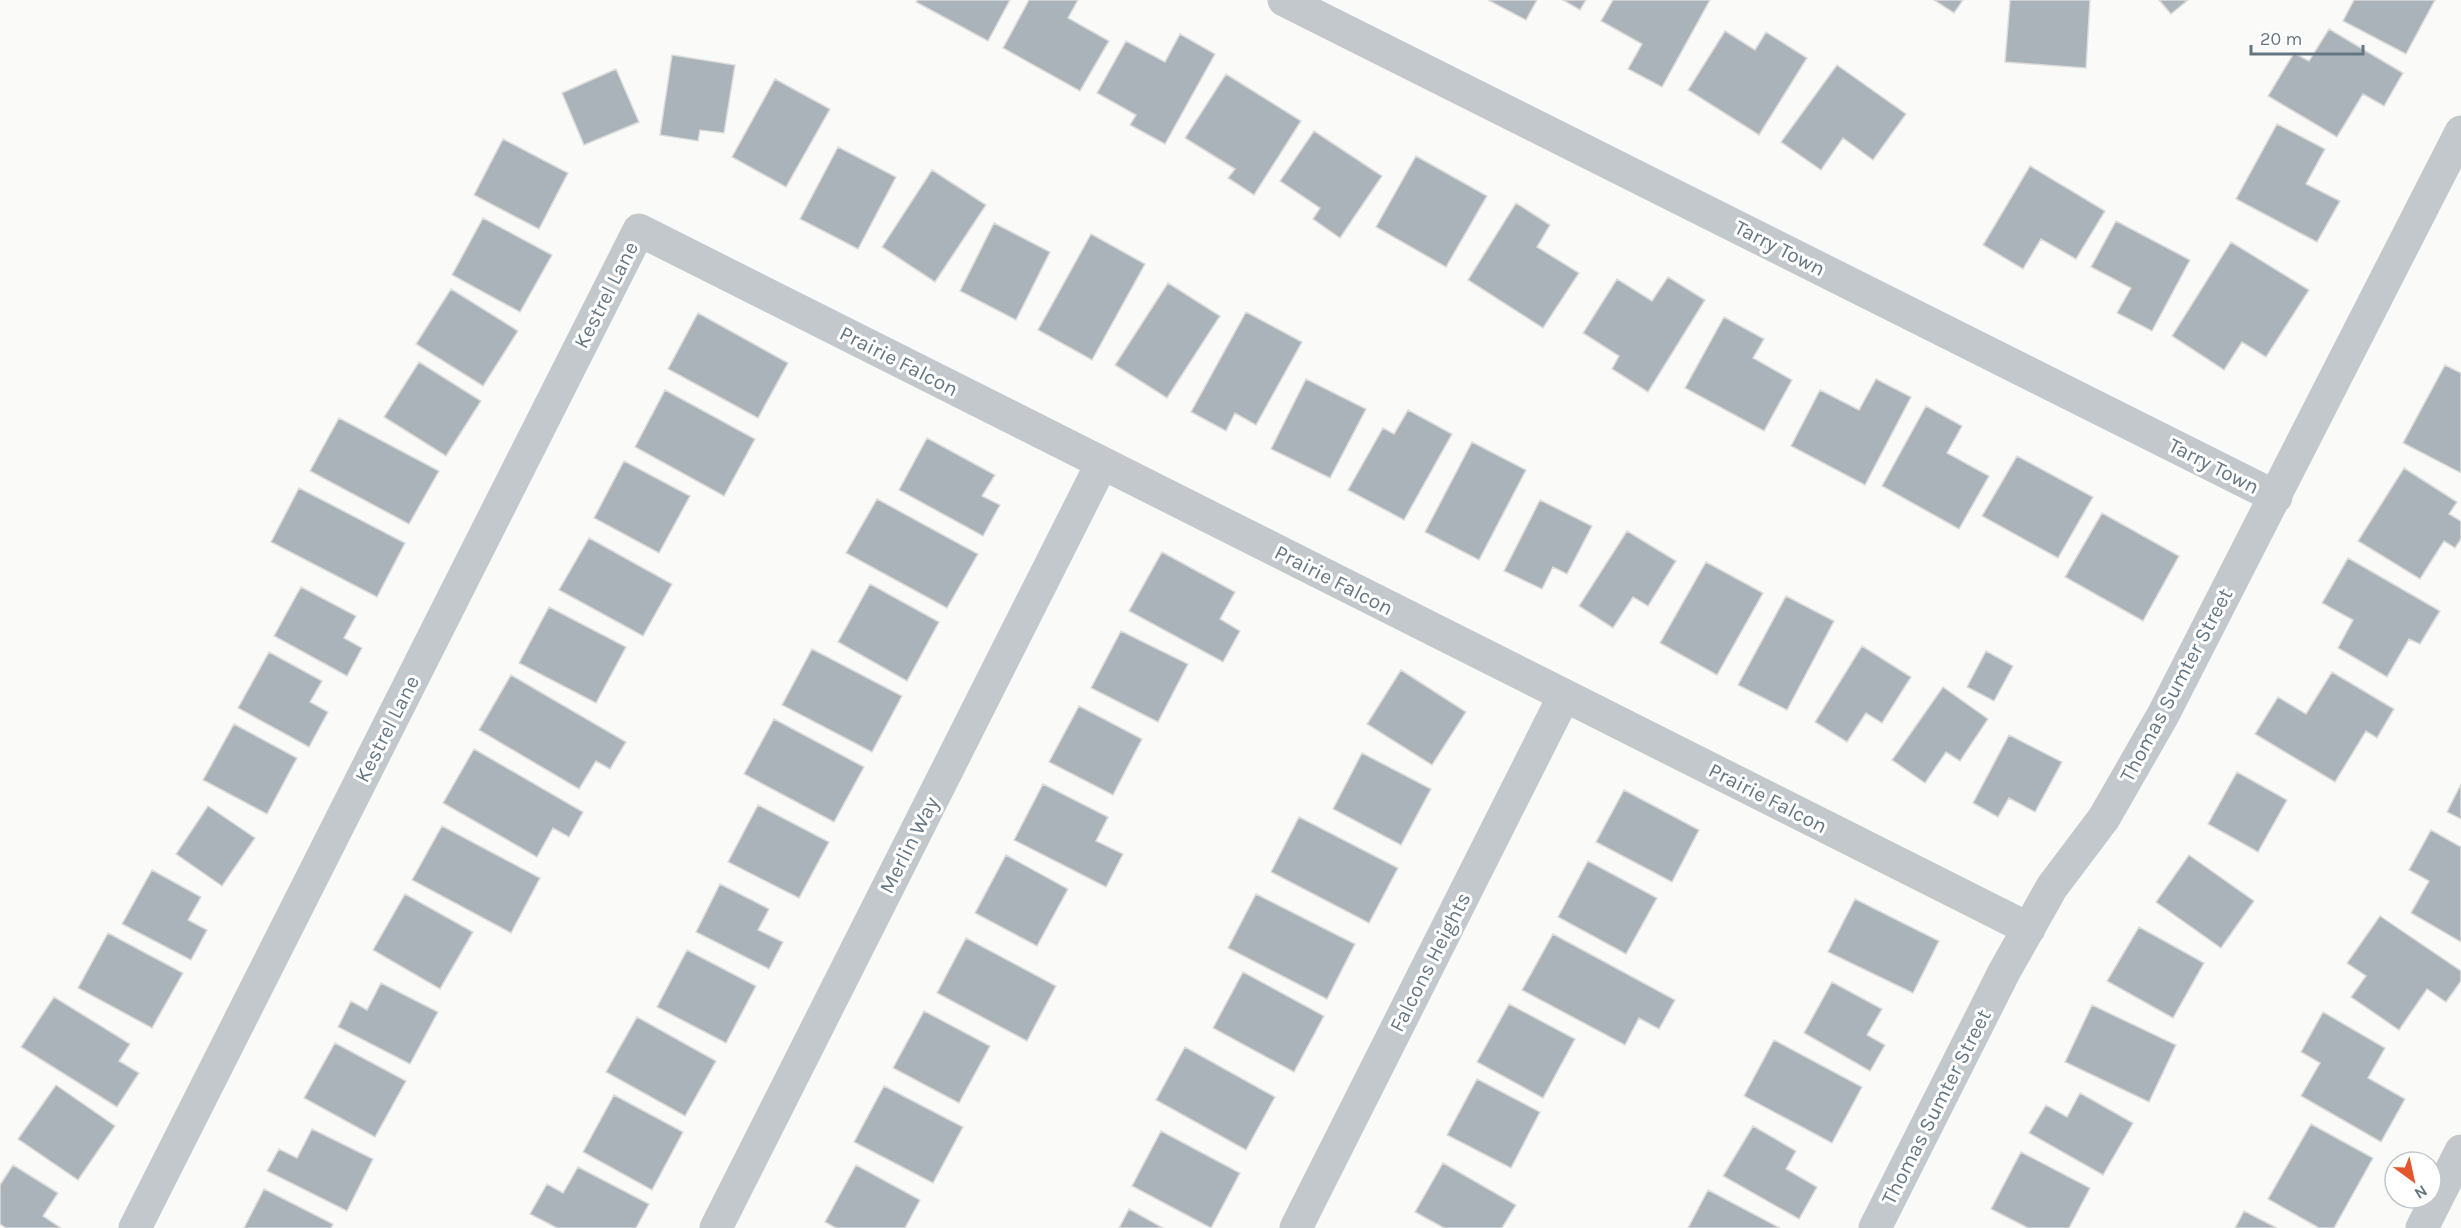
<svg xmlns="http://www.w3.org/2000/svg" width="2461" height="1228" viewBox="0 0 2461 1228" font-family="Karla,sans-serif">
<rect width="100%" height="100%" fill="#fafaf8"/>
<path fill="#aab3b9" stroke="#dcdcda" stroke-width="1.5" d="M 918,0 L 1010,0 L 988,41 L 916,2 Z
M 1029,0 L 1078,0 L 1068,18 L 1109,41 L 1080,91 L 1003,48 Z
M 1488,0 L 1537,0 L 1526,20 Z
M 1563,0 L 1586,0 L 1580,10 Z
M 1613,0 L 1710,0 L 1662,87 L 1628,69 L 1642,44 L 1601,21 Z
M 1934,0 L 1963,0 L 1954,13 Z
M 2010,0 L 2090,0 L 2086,68 L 2005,62 Z
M 2159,0 L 2188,0 L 2171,14 Z
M 2354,0 L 2435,0 L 2406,54 L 2343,21 Z
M 2329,29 L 2403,73 L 2384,106 L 2363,94 L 2337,137 L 2268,96 L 2294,53 L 2309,61 Z
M 1725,31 L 1755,50 L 1766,32 L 1807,58 L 1759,135 L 1688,90 Z
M 1180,34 L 1215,54 L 1165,144 L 1130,125 L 1136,115 L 1097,93 L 1126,41 L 1165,62 Z
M 672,55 L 735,65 L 724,133 L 700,130 L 698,141 L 660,135 Z
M 1837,65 L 1906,114 L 1873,160 L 1843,138 L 1821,170 L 1781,142 Z
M 616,69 L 639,122 L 584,145 L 562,93 Z
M 1226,74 L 1301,121 L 1254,195 L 1228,178 L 1235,169 L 1185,138 Z
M 775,79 L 830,109 L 786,187 L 732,157 Z
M 2277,124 L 2325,149 L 2306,184 L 2340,201 L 2317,242 L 2236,199 Z
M 1314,131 L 1382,176 L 1340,238 L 1313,219 L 1320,208 L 1280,181 Z
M 503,139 L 568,173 L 539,229 L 474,195 Z
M 838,147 L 896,177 L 858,249 L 800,219 Z
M 1416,156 L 1487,196 L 1446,267 L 1376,227 Z
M 2030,166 L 2105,211 L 2076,259 L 2041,239 L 2023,269 L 1983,245 Z
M 932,170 L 986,205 L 935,282 L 882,247 Z
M 1516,203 L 1550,225 L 1537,247 L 1579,273 L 1543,328 L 1468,280 Z
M 483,218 L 552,255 L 520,312 L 452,275 Z
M 2116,221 L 2190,260 L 2152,331 L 2117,313 L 2131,288 L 2091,267 Z
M 994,223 L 1050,252 L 1016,320 L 960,291 Z
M 1091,234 L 1145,264 L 1092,360 L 1038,330 Z
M 2231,242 L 2309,290 L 2266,357 L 2242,342 L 2224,370 L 2172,336 Z
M 1668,277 L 1705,300 L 1648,392 L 1612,369 L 1619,356 L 1583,333 L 1617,279 L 1652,301 Z
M 1168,283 L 1220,316 L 1167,398 L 1115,365 Z
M 451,289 L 518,331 L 483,386 L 416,344 Z
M 1246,312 L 1302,342 L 1256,425 L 1235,413 L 1226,431 L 1191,412 Z
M 698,313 L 788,363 L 758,418 L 668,369 Z
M 1724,317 L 1764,339 L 1753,358 L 1792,380 L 1764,431 L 1685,388 Z
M 419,362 L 481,401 L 446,456 L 384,417 Z
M 2445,365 L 2461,373 L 2461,473 L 2403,443 Z
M 1306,379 L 1366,409 L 1330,478 L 1271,449 Z
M 1876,379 L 1911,397 L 1865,485 L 1791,446 L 1820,390 L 1859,410 Z
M 665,390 L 755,439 L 724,496 L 635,447 Z
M 1926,406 L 1962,426 L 1947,453 L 1989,476 L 1959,529 L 1882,486 Z
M 1408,410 L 1452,434 L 1404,520 L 1348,490 L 1383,428 L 1394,434 Z
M 339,418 L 439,471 L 409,524 L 310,471 Z
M 927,438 L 995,475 L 982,496 L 1000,505 L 983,536 L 899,490 Z
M 1472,442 L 1526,470 L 1479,560 L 1425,532 Z
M 2017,456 L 2093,497 L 2058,558 L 1982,516 Z
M 624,461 L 690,496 L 659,553 L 594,518 Z
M 2404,468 L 2457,502 L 2449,514 L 2461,521 L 2461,539 L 2455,548 L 2444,541 L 2420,579 L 2358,541 Z
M 299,488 L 405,543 L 377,597 L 271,542 Z
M 877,499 L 978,554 L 947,608 L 846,553 Z
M 1540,500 L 1592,526 L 1567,574 L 1553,567 L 1542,589 L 1504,571 Z
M 2102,513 L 2179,556 L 2143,621 L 2065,577 Z
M 1627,531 L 1676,561 L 1648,606 L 1633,597 L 1613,628 L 1579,606 Z
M 589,538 L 672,584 L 643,636 L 559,590 Z
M 1162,552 L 1235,592 L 1220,619 L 1240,631 L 1223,662 L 1129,611 Z
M 2348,558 L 2440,611 L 2420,644 L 2409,639 L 2387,677 L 2338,648 L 2353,620 L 2322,603 Z
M 1706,562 L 1763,593 L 1717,675 L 1660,643 Z
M 870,584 L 939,622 L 907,681 L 838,642 Z
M 301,587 L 356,616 L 344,638 L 362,648 L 347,676 L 274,636 Z
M 1786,596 L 1834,621 L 1787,710 L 1738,685 Z
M 549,607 L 626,647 L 596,703 L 519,663 Z
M 1121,631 L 1188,664 L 1158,722 L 1091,688 Z
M 1862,646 L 1911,677 L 1882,723 L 1866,713 L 1847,742 L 1815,722 Z
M 812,649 L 902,696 L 872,752 L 782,705 Z
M 1986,651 L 2013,666 L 1994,701 L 1967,687 Z
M 269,652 L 322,681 L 310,702 L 328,712 L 309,747 L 238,708 Z
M 1401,670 L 1466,712 L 1432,765 L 1367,724 Z
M 2332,672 L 2394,709 L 2377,738 L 2366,731 L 2335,782 L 2255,734 L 2278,697 L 2306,714 Z
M 511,675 L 626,742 L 610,769 L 596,761 L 579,789 L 479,730 Z
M 1943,687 L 1988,719 L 1960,761 L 1946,752 L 1925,783 L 1892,760 Z
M 1079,706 L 1142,739 L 1113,795 L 1049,762 Z
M 774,719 L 864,767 L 834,822 L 744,774 Z
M 234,724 L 297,758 L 267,814 L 203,780 Z
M 2009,735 L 2062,762 L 2035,812 L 2009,798 L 1998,817 L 1973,803 Z
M 474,749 L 583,812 L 569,837 L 553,828 L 537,857 L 443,803 Z
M 1362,753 L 1431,789 L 1401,845 L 1333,809 Z
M 2237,772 L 2287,800 L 2258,852 L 2208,824 Z
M 1043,784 L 1108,817 L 1096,841 L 1123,854 L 1106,887 L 1014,840 Z
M 2461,784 L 2461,819 L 2447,812 Z
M 1624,790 L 1699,830 L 1672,882 L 1596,842 Z
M 758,805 L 829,842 L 799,898 L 728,862 Z
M 208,806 L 255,838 L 222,886 L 176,854 Z
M 1299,817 L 1398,868 L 1369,923 L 1271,872 Z
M 442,826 L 540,878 L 511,933 L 412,880 Z
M 2431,830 L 2461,847 L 2461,942 L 2411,913 L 2429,881 L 2409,870 Z
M 1006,855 L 1068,889 L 1037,946 L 975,913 Z
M 2189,855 L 2254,901 L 2221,948 L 2156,902 Z
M 1588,861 L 1657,898 L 1626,954 L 1558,917 Z
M 152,870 L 201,897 L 188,920 L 207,930 L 191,960 L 122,924 Z
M 720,884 L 769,909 L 758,930 L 783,942 L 769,969 L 696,932 Z
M 405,894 L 473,932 L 440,989 L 373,950 Z
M 1256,894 L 1355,944 L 1327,999 L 1228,948 Z
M 1855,899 L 1939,941 L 1913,993 L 1828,952 Z
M 2380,916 L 2461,971 L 2461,981 L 2446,1002 L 2427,989 L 2399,1030 L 2351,997 L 2366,976 L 2347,963 Z
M 2139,927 L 2204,963 L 2173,1018 L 2107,981 Z
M 108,933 L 183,973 L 152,1028 L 78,988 Z
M 1553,934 L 1675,1000 L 1659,1029 L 1639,1018 L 1625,1045 L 1522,990 Z
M 966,938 L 1056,986 L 1027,1041 L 937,993 Z
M 687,950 L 756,986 L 726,1043 L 657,1007 Z
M 1243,972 L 1324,1016 L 1294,1072 L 1213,1028 Z
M 1832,982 L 1882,1009 L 1867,1035 L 1885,1045 L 1870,1071 L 1804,1033 Z
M 381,983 L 438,1012 L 410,1064 L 338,1027 L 351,1001 L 367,1010 Z
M 54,997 L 130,1044 L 119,1061 L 139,1073 L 117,1107 L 21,1047 Z
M 1509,1004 L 1575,1039 L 1543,1098 L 1477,1062 Z
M 2092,1005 L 2176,1045 L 2149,1102 L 2065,1062 Z
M 924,1011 L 990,1046 L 959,1103 L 893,1068 Z
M 2323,1012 L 2385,1048 L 2368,1078 L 2405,1099 L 2381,1142 L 2301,1096 L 2320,1063 L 2301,1052 Z
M 637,1017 L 716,1061 L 685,1116 L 606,1072 Z
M 1774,1040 L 1862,1087 L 1832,1143 L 1744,1096 Z
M 335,1043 L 406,1081 L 375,1137 L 304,1098 Z
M 1185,1047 L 1275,1097 L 1246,1150 L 1156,1100 Z
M 1477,1079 L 1540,1112 L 1511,1168 L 1447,1135 Z
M 56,1085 L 115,1126 L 78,1180 L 18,1139 Z
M 884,1086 L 963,1127 L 933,1183 L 854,1142 Z
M 2080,1093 L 2133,1123 L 2103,1175 L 2029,1133 L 2046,1105 L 2067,1117 Z
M 614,1095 L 683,1132 L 652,1190 L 583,1152 Z
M 2311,1124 L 2373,1158 L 2334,1228 L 2319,1228 L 2268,1199 Z
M 1753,1126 L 1796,1151 L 1786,1169 L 1817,1187 L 1799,1219 L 1723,1176 Z
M 312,1129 L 373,1159 L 347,1211 L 267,1171 L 279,1149 L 297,1158 Z
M 1161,1131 L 1240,1173 L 1211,1228 L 1132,1186 Z
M 2021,1152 L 2090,1188 L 2069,1228 L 2028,1228 L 1991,1209 Z
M 1443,1163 L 1516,1205 L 1502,1228 L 1444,1228 L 1415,1212 Z
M 13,1165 L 58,1193 L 43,1216 L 61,1228 L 6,1228 L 0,1224 L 0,1185 Z
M 856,1165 L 920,1200 L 905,1228 L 836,1228 L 825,1222 Z
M 578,1167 L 649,1204 L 636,1228 L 557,1228 L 530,1214 L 547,1184 L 563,1193 Z
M 264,1189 L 333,1224 L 331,1228 L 244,1228 Z
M 1708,1190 L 1780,1228 L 1688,1228 Z
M 1129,1209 L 1163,1228 L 1119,1228 Z
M 2244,1211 L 2277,1228 L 2235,1228 Z"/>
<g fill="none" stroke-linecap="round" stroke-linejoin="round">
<path stroke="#c3c8cc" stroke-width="33" d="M 1284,0 L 2276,497
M 135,1228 L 639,230 L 2029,929
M 716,1228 L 1102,463
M 1296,1228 L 1564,696
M 1875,1228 L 2004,972 L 2052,887 L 2104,818 L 2163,715 L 2461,132
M 2422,1228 L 2461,1151"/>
</g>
<g text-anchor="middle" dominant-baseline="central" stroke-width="6" stroke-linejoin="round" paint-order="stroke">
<g font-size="21" fill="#657683" stroke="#fff">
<text transform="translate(1780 248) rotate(27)">Tarry Town</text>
<text transform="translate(606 295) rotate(-63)">Kestrel Lane</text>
<text transform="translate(899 361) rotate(27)">Prairie Falcon</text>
<text transform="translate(2214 466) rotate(27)">Tarry Town</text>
<text transform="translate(1334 580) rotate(27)">Prairie Falcon</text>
<text transform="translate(2176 685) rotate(-62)">Thomas Sumter Street</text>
<text transform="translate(387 729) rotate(-63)">Kestrel Lane</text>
<text transform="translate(1768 798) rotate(27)">Prairie Falcon</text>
<text transform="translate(909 845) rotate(-63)">Merlin Way</text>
<text transform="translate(1430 962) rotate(-63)">Falcons Heights</text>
<text transform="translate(1936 1107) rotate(-63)">Thomas Sumter Street</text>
</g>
</g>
<g transform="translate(2413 1180) rotate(147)"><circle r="28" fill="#ffffff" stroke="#c1c8cd" stroke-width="1.5"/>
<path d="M0-4.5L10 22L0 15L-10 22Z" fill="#e4572e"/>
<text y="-9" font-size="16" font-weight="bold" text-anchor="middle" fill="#657683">N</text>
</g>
<path d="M2251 45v9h112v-9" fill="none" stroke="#657683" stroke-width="3"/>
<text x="2260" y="45" font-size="18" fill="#657683" stroke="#ffffff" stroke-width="4.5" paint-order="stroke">20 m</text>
</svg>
